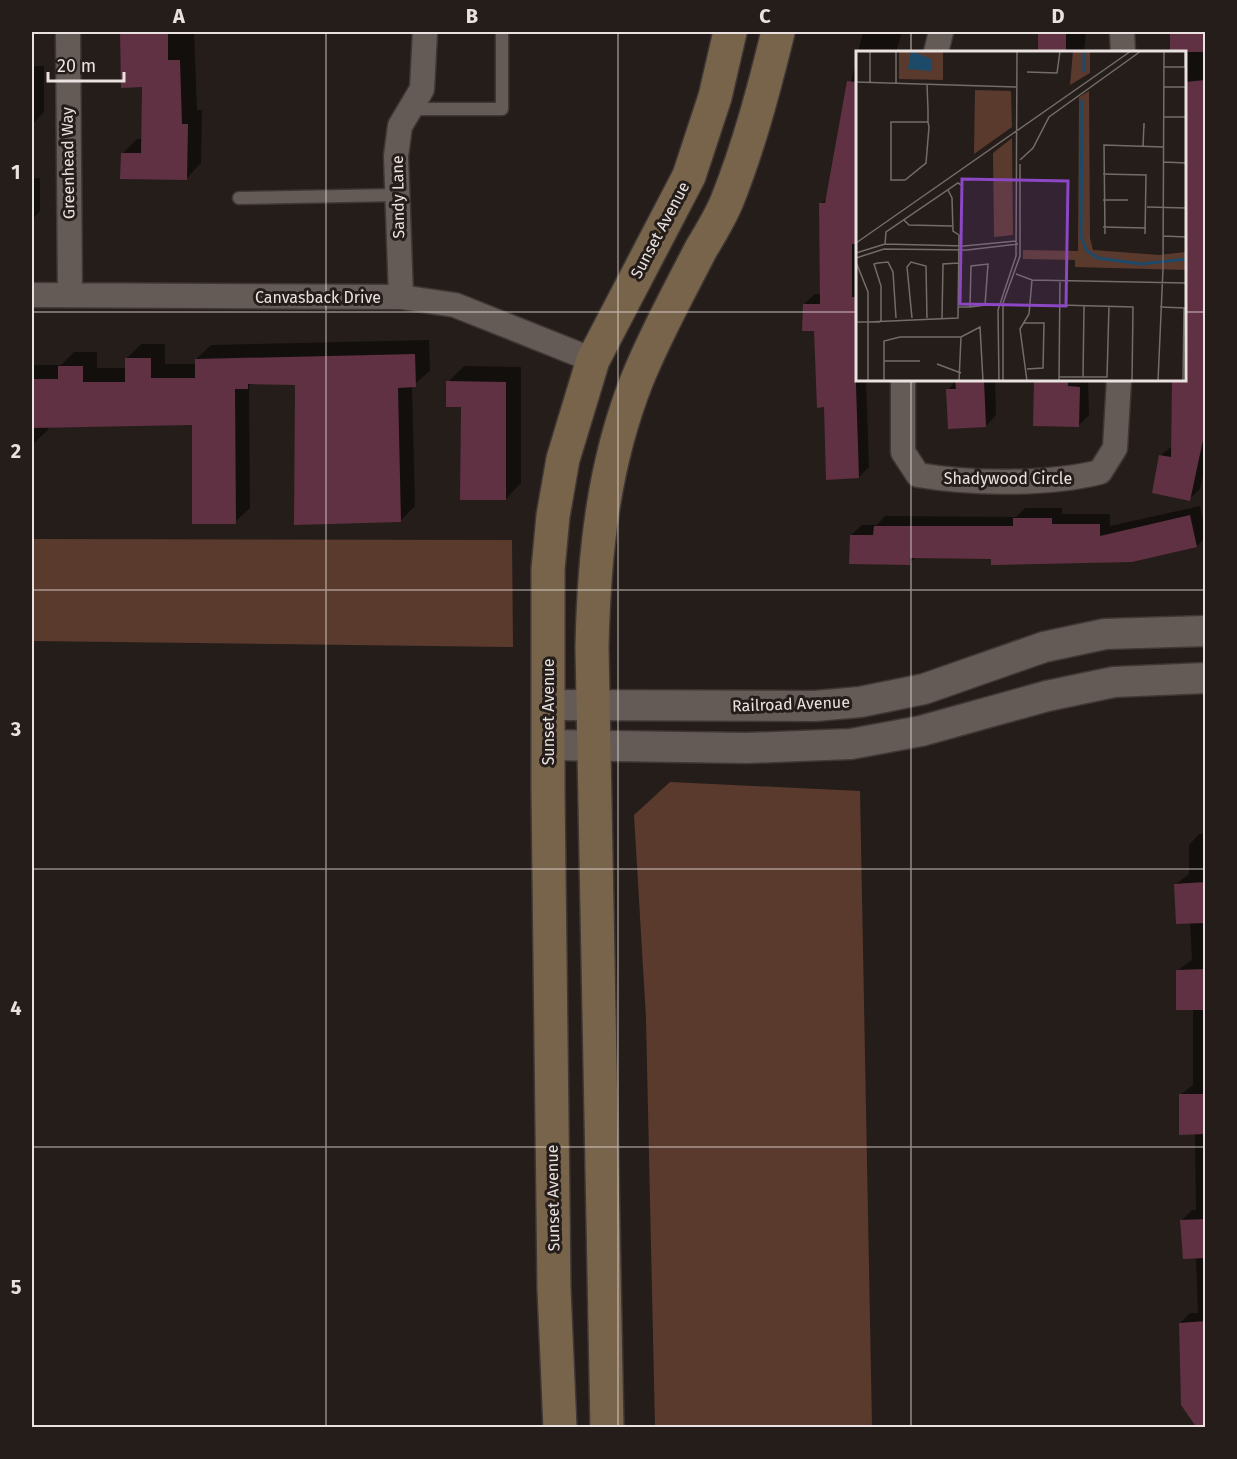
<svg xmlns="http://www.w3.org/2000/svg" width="1237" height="1459" viewBox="0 0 1237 1459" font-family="'Fira Sans',sans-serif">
<rect width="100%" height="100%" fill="#251d19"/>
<path fill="#5b3a2e" d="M 32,539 L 512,540 L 513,647 L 32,641 Z
M 670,782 L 860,791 L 872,1427 L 655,1427 L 646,1018 L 634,815 Z"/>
<path fill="#0007" d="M 122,32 L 194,32 L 197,110 L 202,110 L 201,163 L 187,178 L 122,154 L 137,139 L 143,139 L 144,85 L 123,86 Z
M 863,32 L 902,32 L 896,52 L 858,52 Z
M 1039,32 L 1086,32 L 1084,52 L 1040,52 Z
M 1172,32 L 1206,32 L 1206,461 L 1200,489 L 1189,499 L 1160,456 L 1172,446 L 1173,380 L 1184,380 L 1184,52 L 1171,52 Z
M 858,54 L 858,380 L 866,380 L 869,467 L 859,477 L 826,406 L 816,330 L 804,304 L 815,294 L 822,294 L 821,204 L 828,197 L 841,122 Z
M 32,66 L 44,66 L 44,112 L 32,125 Z
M 32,178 L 40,178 L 40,211 L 32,220 Z
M 429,340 L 430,371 L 412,386 L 415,506 L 400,521 L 296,383 L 252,383 L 249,386 L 250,508 L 235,522 L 194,423 L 48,427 L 48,430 L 32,445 L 32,365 L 61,365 L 74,352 L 97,352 L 97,368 L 126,368 L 126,359 L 141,344 L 165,344 L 165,364 L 196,364 L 196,359 L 211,345 Z
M 464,366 L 521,367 L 521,483 L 506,499 L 463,406 L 448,382 Z
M 953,380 L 995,380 L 996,415 L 986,426 L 948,390 L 953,384 Z
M 1035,380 L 1088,380 L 1089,415 L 1078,426 L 1035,425 Z
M 1200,506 L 1206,537 L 1197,546 L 992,558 L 916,557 L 910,563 L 851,535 L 862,525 L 877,525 L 885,516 L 1016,517 L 1025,508 L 1062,508 L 1062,514 L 1110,514 L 1110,526 Z
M 1199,834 L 1206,834 L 1206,1428 L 1180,1323 L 1190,1313 L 1198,1313 L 1196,1257 L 1182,1220 L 1192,1210 L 1196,1210 L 1195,1133 L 1180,1095 L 1193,1085 L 1193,1008 L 1178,970 L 1192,960 L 1190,922 L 1176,884 L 1189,874 L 1189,845 Z"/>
<path fill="#603142" d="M 120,32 L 168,32 L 168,60 L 180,60 L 182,124 L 188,124 L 187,180 L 120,179 L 121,153 L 141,153 L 142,87 L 121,88 Z
M 1038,32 L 1066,32 L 1066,52 L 1038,52 Z
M 1170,32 L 1203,32 L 1203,52 L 1170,52 Z
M 1205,80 L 1206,426 L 1190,501 L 1152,493 L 1159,455 L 1171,457 L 1172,380 L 1185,380 L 1185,82 Z
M 847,81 L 858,82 L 858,244 L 852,244 L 852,297 L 858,297 L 856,385 L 859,478 L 826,480 L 824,407 L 817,408 L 814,331 L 802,331 L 803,304 L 820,304 L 819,203 L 825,203 Z
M 415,354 L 416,387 L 398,388 L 401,522 L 294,525 L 295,385 L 248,384 L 248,389 L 235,389 L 236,524 L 192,524 L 192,425 L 32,428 L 32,379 L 58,379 L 58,366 L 83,366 L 83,382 L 125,382 L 125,358 L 151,358 L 151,378 L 195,378 L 195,359 Z
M 955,380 L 984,380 L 986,427 L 948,429 L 946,389 L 956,389 Z
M 1034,380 L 1068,380 L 1068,386 L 1080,387 L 1079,427 L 1033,426 Z
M 446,381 L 506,382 L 506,500 L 460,500 L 461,407 L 446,407 Z
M 1190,515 L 1197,547 L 1132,562 L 991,565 L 991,559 L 910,558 L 910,565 L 849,564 L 850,535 L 873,535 L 874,526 L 1013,526 L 1013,518 L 1052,518 L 1052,524 L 1100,524 L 1100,536 Z
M 1206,882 L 1206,923 L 1176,924 L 1174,884 Z
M 1206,969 L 1206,1010 L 1176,1010 L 1176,970 Z
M 1179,1094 L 1206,1094 L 1206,1134 L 1179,1135 Z
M 1206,1219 L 1206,1258 L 1183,1259 L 1180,1220 Z
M 1206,1321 L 1206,1428 L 1197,1428 L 1181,1405 L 1179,1323 Z"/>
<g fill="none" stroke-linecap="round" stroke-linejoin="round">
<defs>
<path id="service" d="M 410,109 L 502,109 L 502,32
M 239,198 L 396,195"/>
<path id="minor" d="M 68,32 L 70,295
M 1122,32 L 1123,52
M 936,52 L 941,32
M 32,295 L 401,297 L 455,305 L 593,360
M 401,297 L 396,156 L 400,126 L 422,89 L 425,32
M 903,380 L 903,452 L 918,475 C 971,484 1048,485 1100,472 L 1115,448 L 1119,380"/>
<path id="tertiary" d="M 548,705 L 815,706 L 860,702 L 924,689 L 1044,647 L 1105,634 L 1206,631
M 548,745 L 747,748 L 851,744 L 921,731 L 1047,696 L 1114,682 L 1206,678"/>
<path id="secondary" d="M 560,1428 L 554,1289 L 548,790 L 548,569 L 553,516 L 563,459 L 593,360 L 689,176 L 715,97 L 730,32
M 607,1428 L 592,647 C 594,555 603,466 637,380 C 655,335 679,292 701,249 C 710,234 720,218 727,201 C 749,146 764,89 778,32"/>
</defs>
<use href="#service" stroke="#3e3735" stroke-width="15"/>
<use href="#minor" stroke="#3e3735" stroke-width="27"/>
<use href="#tertiary" stroke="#3e3735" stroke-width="33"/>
<use href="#secondary" stroke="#3e3735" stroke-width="36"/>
<use href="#service" stroke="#645a56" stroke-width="12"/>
<use href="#minor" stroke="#645a56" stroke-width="24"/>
<use href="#tertiary" stroke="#645a56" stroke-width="30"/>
<use href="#secondary" stroke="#78644a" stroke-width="33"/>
</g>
<path fill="none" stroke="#e9e2e0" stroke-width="1.5" stroke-opacity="0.55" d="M 326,32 L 326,1428M 618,32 L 618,1428M 911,32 L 911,52M 32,312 L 858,312M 1184,312 L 1206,312M 911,380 L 911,1428M 32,590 L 1206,590M 32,869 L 1206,869M 32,1147 L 1206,1147"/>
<g text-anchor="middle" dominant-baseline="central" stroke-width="6" stroke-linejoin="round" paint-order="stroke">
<g font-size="16" fill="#e9e2e0" stroke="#251d19">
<text transform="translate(68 163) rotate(-91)">Greenhead Way</text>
<text transform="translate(398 197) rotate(-91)">Sandy Lane</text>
<text transform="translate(660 230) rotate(-62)">Sunset Avenue</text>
<text x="318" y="297">Canvasback Drive</text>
<text x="1008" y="478">Shadywood Circle</text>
<text transform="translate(791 704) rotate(-2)">Railroad Avenue</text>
<text transform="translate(548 712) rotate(-90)">Sunset Avenue</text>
<text transform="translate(553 1198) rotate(-91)">Sunset Avenue</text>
</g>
</g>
<g transform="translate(856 51)">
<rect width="330" height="330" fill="#251d19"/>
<path d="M 43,0 L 87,0 L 87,29 L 43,28 ZM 217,0 L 234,0 L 234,22 L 214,34 ZM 119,39 L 155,40 L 156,76 L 118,103 ZM 233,40 L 234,187 L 237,199 L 303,204 L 330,201 L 330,219 L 219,216 L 219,209 L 167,208 L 167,199 L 222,200 L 223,46 ZM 156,87 L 157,184 L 138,186 L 137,102 Z" fill="#5b3a2e"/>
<path d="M 55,0 L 75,8 L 75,20 L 52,18 Z" fill="#1c4a68"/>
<path fill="none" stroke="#1c4a68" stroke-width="3" d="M 228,21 L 228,0M 226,49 L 225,186 L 231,200 L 242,207 L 285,213 L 330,208"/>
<path fill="none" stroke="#736c69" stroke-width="1.5" d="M 308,16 L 329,16 L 329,0M 171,21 L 201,22 L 204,0M 0,31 L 160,36M 14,31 L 14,0M 40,32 L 40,0M 71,33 L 72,59 L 72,71 L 73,76 L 70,112 L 49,129 L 35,129 L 35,71 L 72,71M 308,36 L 330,36M 308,66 L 330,66M 287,96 L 288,72 L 288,77M 164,109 L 177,97 L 193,66 L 285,0M 308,111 L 330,112M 0,117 L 0,166M 247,123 L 290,124 L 289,183M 92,139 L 96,147 L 97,180 L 103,184M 247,149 L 272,149M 291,156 L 330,157M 48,169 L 53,174 L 96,175M 247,176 L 290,177M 249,183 L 248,94 L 307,96M 307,185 L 330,186M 0,192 L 275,0M 29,193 L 30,181 L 102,132 L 107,135M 0,202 L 29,193 L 108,195 L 160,190M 0,207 L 28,198 L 111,199 L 162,193M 0,211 L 12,241 L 12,330M 160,223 L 176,229 L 330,232M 204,254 L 277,256 L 276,330M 103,256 L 114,256 L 115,215 L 132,213 L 129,254 L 114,256M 304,256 L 330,257M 56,267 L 51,216 L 55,211 L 70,215 L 71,267M 86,267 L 87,213 L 103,212M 0,271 L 24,271M 12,271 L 102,267 L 103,184M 25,271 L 25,235 L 18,213 L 22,212 L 32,211 L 37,221 L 40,267M 167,272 L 188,272 L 187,317 L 171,318M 28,310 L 64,310M 81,313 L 105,322M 203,326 L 251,326 L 253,255M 227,326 L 228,255M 28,330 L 28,290 L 44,286 L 105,286 L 124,276 L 127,330M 103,330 L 105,286M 143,330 L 142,259 L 160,205 L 161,0M 147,330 L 147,252 L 164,205 L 164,113M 171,330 L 164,278 L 173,263 L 176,229M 203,330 L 204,229M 302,330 L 307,218 L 308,0M 327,330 L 328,257"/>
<path fill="#8c47c4" fill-opacity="0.15" stroke="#8c47c4" stroke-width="3" d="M 106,128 L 212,130 L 210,255 L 104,253 Z"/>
<rect width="330" height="330" fill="none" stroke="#e9e2e0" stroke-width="3"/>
</g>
<rect width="1237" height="1459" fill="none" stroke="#251d19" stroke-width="66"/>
<path d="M48 72v9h76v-9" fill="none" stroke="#e9e2e0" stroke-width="3"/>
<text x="57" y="72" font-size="18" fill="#e9e2e0" stroke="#251d19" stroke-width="4.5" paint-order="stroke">20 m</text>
<rect x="33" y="33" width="1171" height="1393" fill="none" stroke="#e9e2e0" stroke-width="2"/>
<g font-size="20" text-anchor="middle" font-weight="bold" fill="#e9e2e0">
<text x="179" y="23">A</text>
<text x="472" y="23">B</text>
<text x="765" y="23">C</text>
<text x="1058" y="23">D</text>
<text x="16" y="179">1</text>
<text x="16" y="458">2</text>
<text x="16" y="736">3</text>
<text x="16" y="1015">4</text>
<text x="16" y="1294">5</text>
</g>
</svg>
